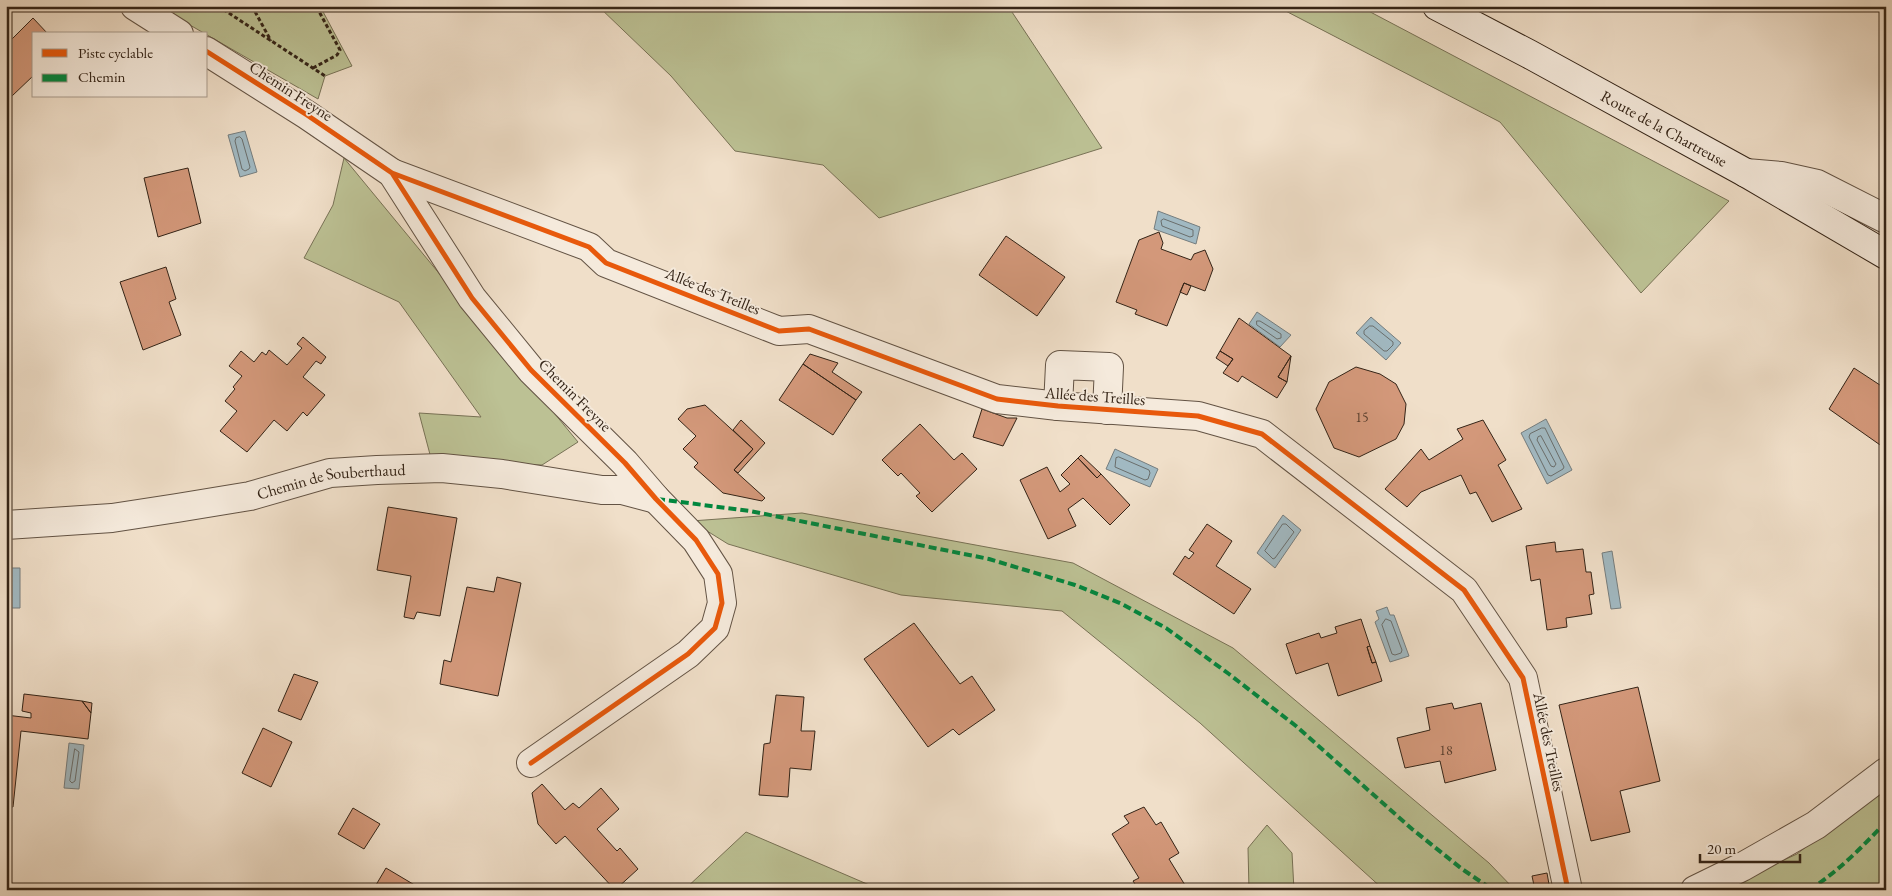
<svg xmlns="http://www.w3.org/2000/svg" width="1892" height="896" viewBox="0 0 1892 896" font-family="'EB Garamond',serif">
<rect width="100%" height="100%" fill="#f0dfc9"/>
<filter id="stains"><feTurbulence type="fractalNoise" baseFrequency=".004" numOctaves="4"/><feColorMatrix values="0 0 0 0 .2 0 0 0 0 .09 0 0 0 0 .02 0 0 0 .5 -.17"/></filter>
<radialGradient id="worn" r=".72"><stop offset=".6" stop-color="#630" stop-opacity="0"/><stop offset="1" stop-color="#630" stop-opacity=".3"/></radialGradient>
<path fill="#bcc194" stroke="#787256" d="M 157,6 L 320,6 L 352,66 L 325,76 L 318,99 Z
M 598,6 L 1008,6 L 1102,148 L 879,218 L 823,165 L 735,151 L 671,76 Z
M 1276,6 L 1359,6 L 1729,201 L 1641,293 L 1500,122 Z
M 344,158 L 578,442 L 542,465 L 432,462 L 419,413 L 481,417 L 399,302 L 304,258 L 333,205 Z
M 802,513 L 1073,563 L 1233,648 L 1489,863 L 1515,890 L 1384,890 L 1200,723 L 1062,611 L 901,595 L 728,544 L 691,521 Z
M 1886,783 L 1886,890 L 1718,890 L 1797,854 Z
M 1267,825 L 1292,853 L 1294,890 L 1249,890 L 1248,848 Z
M 746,832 L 881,890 L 684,890 Z"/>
<path fill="#a1b9c2" stroke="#757d7e" d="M 245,131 L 257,172 L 240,177 L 228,135 Z
M 1158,211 L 1200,227 L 1196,244 L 1154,229 Z
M 1257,312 L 1291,335 L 1280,347 L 1249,324 Z
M 1371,317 L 1401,343 L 1386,360 L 1356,333 Z
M 1546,419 L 1572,470 L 1547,484 L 1521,433 Z
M 1115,449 L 1158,469 L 1150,487 L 1106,469 Z
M 1283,515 L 1301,530 L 1275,568 L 1257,553 Z
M 1612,551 L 1621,608 L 1611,609 L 1602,553 Z
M 6,568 L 20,568 L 20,608 L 6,608 Z
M 1387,607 L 1390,615 L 1394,615 L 1409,656 L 1390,662 L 1375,622 L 1379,619 L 1376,611 Z
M 69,743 L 84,745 L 79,789 L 64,788 Z"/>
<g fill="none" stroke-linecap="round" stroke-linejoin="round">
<path stroke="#6a6e6c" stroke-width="1" d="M 240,137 L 242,139 L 250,167 L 249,169 L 245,171 L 242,169 L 235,141 L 236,138 Z
M 1164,219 L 1193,230 L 1193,236 L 1190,237 L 1162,226 L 1161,221 Z
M 1257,321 L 1260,321 L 1281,334 L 1281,338 L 1277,339 L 1257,325 Z
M 1370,326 L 1373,326 L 1393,342 L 1393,345 L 1387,351 L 1384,351 L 1364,334 L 1364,331 Z
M 1542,428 L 1545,428 L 1564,467 L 1563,469 L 1551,476 L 1548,475 L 1529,437 L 1530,434 Z
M 1541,436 L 1556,464 L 1554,467 L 1551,466 L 1537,440 L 1538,437 Z
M 1119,457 L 1149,470 L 1150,473 L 1148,479 L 1145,480 L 1115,467 L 1116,458 Z
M 1283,524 L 1286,524 L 1294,532 L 1275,558 L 1273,559 L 1265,551 Z
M 1386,619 L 1391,621 L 1402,650 L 1401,653 L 1395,655 L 1392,654 L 1382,625 Z
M 75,749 L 79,752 L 75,781 L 72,783 L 70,781 Z"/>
</g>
<path fill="#d3987a" stroke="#342417" d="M 33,18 L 48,34 L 34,34 L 34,75 L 12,96 L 6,90 L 6,45 Z
M 188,168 L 201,223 L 158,237 L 144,178 Z
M 1159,232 L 1163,243 L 1161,249 L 1191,260 L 1194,254 L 1205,250 L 1213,269 L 1205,291 L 1184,283 L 1167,326 L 1135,314 L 1137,310 L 1116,302 L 1139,240 Z
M 1006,236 L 1065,277 L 1037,316 L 979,275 Z
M 166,267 L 176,299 L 169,302 L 181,335 L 143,350 L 120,282 Z
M 1184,283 L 1191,286 L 1187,295 L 1180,292 Z
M 1239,318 L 1291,356 L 1278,377 L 1287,382 L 1277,398 L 1242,376 L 1238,382 L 1223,373 L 1233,359 L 1220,351 Z
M 303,337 L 326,357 L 321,364 L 316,361 L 303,377 L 325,395 L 307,416 L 303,412 L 287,431 L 274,420 L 247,452 L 220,431 L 237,411 L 225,401 L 235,389 L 233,387 L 242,376 L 229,366 L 241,351 L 254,362 L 262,352 L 266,355 L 269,350 L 287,365 L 302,348 L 297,344 Z
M 1220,351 L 1233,359 L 1228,366 L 1216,358 Z
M 810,354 L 838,363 L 832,372 L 862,392 L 856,400 L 803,364 Z
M 1291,356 L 1287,382 L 1278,377 Z
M 803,364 L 856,400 L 833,435 L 779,400 Z
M 1356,367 L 1380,374 L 1396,384 L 1406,404 L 1404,424 L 1396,439 L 1359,457 L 1334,448 L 1316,409 L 1329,382 Z
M 1854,368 L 1886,389 L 1886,443 L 1883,447 L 1829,409 Z
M 705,405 L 753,449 L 734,470 L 765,498 L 762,501 L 723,493 L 694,467 L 698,463 L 683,449 L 696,436 L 678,419 L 687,409 Z
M 982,409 L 1007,418 L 1017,418 L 1003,446 L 973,437 Z
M 741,420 L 765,443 L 738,473 L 734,470 L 753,449 L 733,430 Z
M 1483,420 L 1506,460 L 1498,465 L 1522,509 L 1492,522 L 1476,492 L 1470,494 L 1461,475 L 1421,492 L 1407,507 L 1385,489 L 1421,449 L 1429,460 L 1463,439 L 1457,429 Z
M 920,424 L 954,460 L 962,453 L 977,469 L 932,512 L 916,496 L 920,493 L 901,473 L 898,476 L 882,460 Z
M 1081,455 L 1101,474 L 1097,478 L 1078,458 Z
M 1078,458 L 1097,478 L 1101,474 L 1130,505 L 1110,525 L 1083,498 L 1068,509 L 1076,526 L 1048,539 L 1020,480 L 1047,467 L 1060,492 L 1070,484 L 1061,475 Z
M 388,507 L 457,518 L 440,616 L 417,612 L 414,619 L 404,617 L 411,576 L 377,570 Z
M 1207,524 L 1232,541 L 1216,566 L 1251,589 L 1234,614 L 1173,574 L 1185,556 L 1189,559 L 1194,553 L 1189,550 Z
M 1555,542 L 1556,552 L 1583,549 L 1586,572 L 1591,572 L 1594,594 L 1589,595 L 1592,614 L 1566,618 L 1567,627 L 1547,630 L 1540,579 L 1531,581 L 1526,546 Z
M 497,577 L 521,583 L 498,696 L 440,684 L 444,660 L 451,662 L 467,587 L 494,592 Z
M 1361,619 L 1370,646 L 1367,647 L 1372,663 L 1376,662 L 1382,681 L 1338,696 L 1328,663 L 1296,674 L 1286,644 L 1319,633 L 1321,638 L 1337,633 L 1335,627 Z
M 914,623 L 960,684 L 972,676 L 995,710 L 959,735 L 953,729 L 928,747 L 864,659 Z
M 1370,646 L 1376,662 L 1372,663 L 1367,647 Z
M 294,674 L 318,682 L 301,720 L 278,711 Z
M 1638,687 L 1660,781 L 1620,791 L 1630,832 L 1591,841 L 1559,705 Z
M 24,694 L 82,701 L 91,713 L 88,739 L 21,731 L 13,807 L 6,806 L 6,715 L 31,718 L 31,713 L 22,711 Z
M 776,695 L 804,697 L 801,731 L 815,731 L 811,770 L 790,768 L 788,797 L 759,795 L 764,744 L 770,743 Z
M 82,701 L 92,703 L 91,713 Z
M 1452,703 L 1454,709 L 1481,703 L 1496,770 L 1445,783 L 1440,761 L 1405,768 L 1397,738 L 1430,730 L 1426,708 Z
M 263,728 L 292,742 L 271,787 L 242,773 Z
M 542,784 L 565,810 L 573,803 L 579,808 L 601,788 L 619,809 L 597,829 L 617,851 L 620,848 L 638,869 L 615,890 L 565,836 L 556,844 L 538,824 L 532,793 Z
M 1144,807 L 1156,825 L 1161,822 L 1179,853 L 1169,859 L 1188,890 L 1139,890 L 1133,881 L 1139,878 L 1112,834 L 1129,823 L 1124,816 Z
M 353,808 L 380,824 L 364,849 L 338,834 Z
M 386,868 L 423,890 L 373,890 Z
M 1547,873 L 1550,890 L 1535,890 L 1532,876 Z"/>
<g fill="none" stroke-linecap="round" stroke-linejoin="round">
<defs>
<g id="minor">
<path d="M 135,6 L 179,34"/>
<path d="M 206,51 L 307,115 L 392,173 L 472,298 L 531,370 L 625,463 L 656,499 L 696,540 L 718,574 L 722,603 L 715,628 L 688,654 L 531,763"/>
<path d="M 392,173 L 589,247 L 606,263 L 779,331 L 809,329 L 997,399 L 1058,406 L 1198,416 L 1262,434 L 1464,590 L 1523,678 L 1568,890"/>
<path d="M 1746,173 L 1781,176 L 1817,184 L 1886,219"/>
<path d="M 1058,406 L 1060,365 L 1109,367 L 1107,410"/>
<path id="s1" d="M 6,525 L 112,518 L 177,508 L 250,496 L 330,473 L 377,470 L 442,468 L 502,474 L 602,490 L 622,490 L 656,499"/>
<path d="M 1695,890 L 1742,867 L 1816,825 L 1886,772"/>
</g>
<g id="secondary">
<path id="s2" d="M 1437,6 L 1529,54 L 1746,173 L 1886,255"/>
</g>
</defs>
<use href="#minor" stroke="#635344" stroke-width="30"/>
<use href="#secondary" stroke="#342417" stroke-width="30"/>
<path stroke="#342417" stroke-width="3" stroke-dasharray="4 2.5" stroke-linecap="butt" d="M 218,6 L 325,76
M 252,6 L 271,41
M 313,68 L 337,55 L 340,50 L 316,6"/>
<use href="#minor" stroke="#f5eadc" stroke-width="28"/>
<use href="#secondary" stroke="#f5eadc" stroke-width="28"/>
<path stroke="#00873e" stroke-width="4" stroke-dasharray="8 4" stroke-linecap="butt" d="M 657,499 L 750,511 L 989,559 L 1075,585 L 1122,604 L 1166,628 L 1229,674 L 1296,726 L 1412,829 L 1462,869 L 1493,890
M 1809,890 C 1839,871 1862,847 1886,822"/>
<defs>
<path id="cycleway" d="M 206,51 L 307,115 L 392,173 L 472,298 L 531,370 L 625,463 L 656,499 L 696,540 L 718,574 L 722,603 L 715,628 L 688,654 L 531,763
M 392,173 L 589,247 L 606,263 L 779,331 L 809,329 L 997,399 L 1058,406 L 1198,416 L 1262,434 L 1464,590 L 1523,678 L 1568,890"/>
</defs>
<use href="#cycleway" stroke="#f5eadc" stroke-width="8"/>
<use href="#cycleway" stroke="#e8590c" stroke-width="5"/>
</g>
<g text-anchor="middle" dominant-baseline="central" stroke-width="4" stroke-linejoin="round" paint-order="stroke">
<g font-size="14" fill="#5c4130">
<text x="1362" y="417">15</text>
<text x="1446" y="750">18</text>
</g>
<g font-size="16" fill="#342417" stroke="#f5eadc">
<text transform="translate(291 91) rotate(33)">Chemin Freyne</text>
<text stroke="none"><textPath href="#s2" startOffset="258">Route de la Chartreuse</textPath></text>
<text transform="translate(713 291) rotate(22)">Allée des Treilles</text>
<text transform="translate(575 395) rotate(45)">Chemin Freyne</text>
<text transform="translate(1095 396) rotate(4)">Allée des Treilles</text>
<text stroke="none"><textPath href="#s1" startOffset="329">Chemin de Souberthaud</textPath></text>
<text transform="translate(1549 742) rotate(78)">Allée des Treilles</text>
</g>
</g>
<rect width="1892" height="896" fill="none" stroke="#f0dfc9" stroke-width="25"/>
<rect x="8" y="8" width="1877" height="881" fill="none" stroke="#342417" stroke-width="2.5"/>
<rect x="12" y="12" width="1867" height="871" fill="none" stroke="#342417"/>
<rect x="32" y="32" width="175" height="65" fill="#f5eadc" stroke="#a89b8d"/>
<rect x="42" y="49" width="25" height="8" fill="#e8590c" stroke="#a89b8d"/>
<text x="78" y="58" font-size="15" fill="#342417">Piste cyclable</text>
<rect x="42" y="74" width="25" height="8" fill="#00873e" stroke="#a89b8d"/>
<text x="78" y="82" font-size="15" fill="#342417">Chemin</text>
<path d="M1700 854v8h100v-8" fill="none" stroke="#342417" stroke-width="2.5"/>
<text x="1707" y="854" font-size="15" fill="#342417" stroke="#f5eadc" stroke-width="4" paint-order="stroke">20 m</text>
<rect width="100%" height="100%" filter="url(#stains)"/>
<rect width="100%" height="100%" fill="url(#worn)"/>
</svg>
